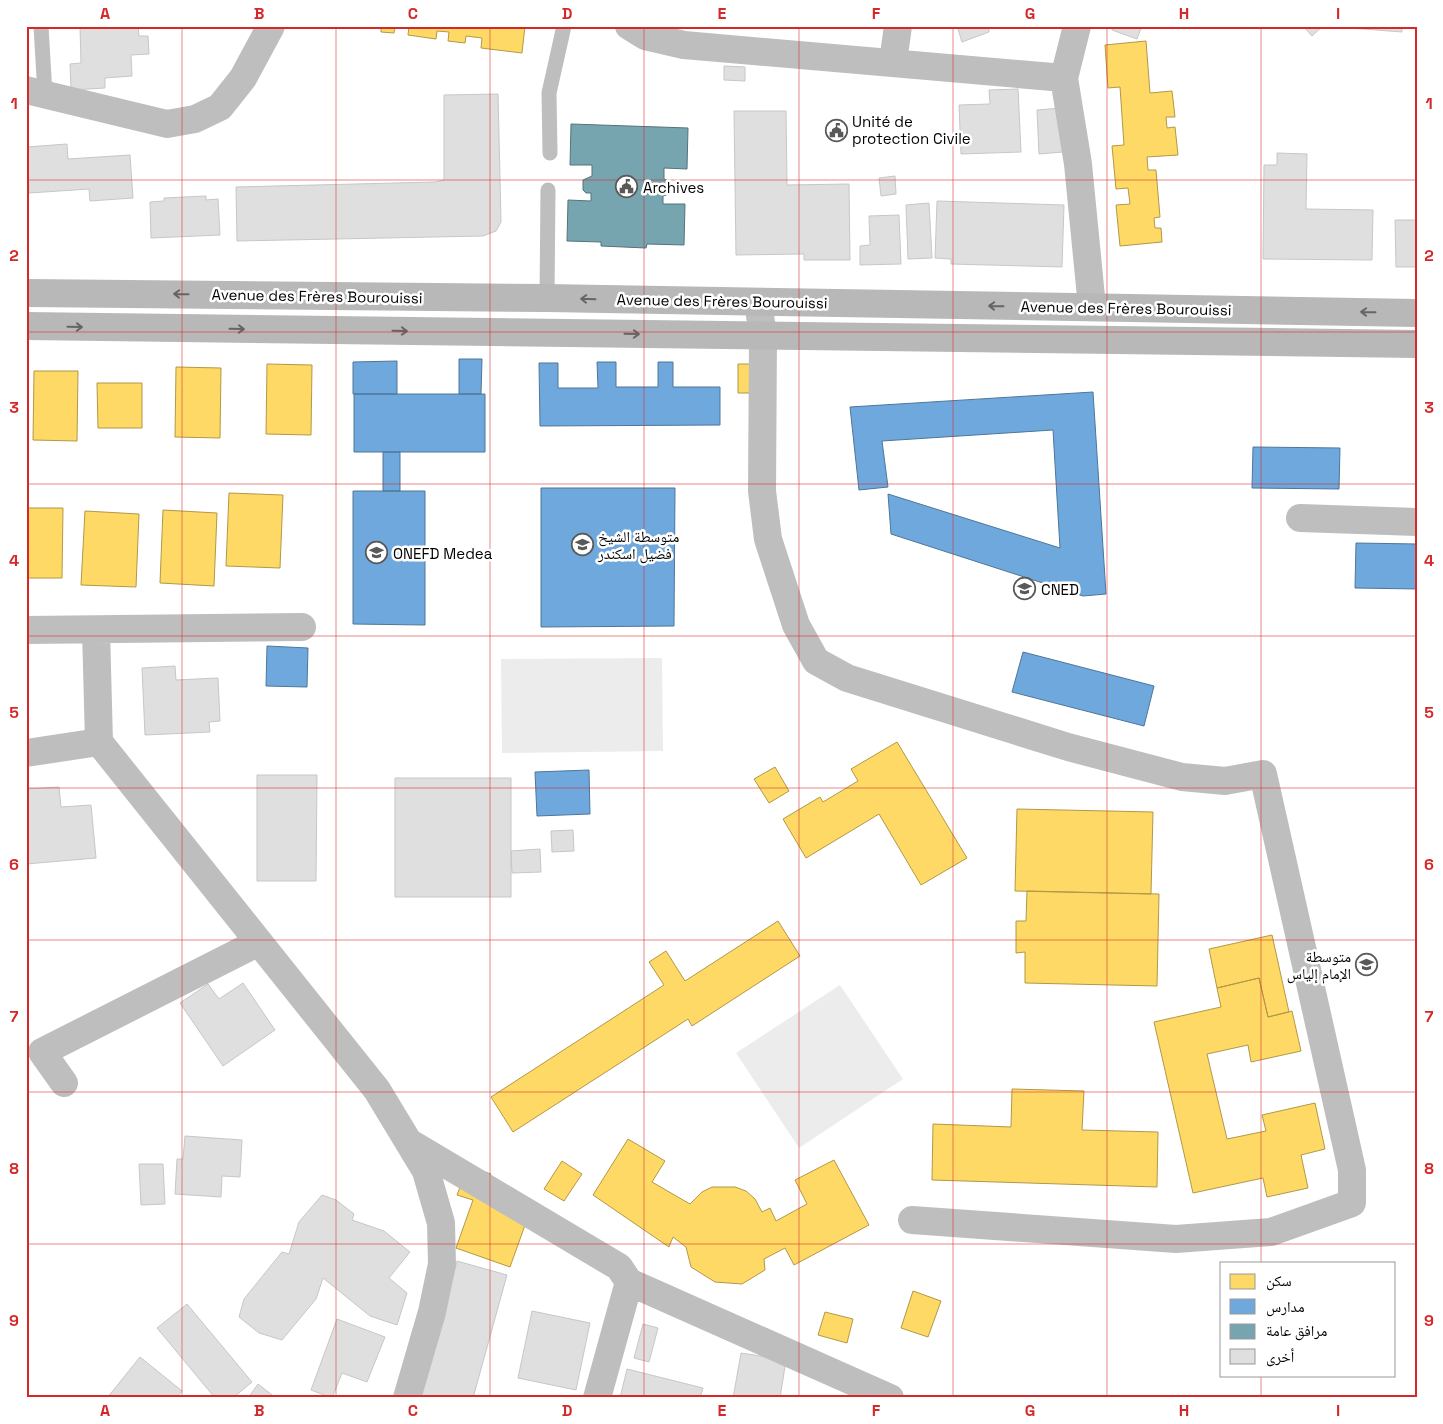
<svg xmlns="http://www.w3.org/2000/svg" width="1443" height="1424" viewBox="0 0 1443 1424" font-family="'Space Grotesk','Noto Naskh Arabic',sans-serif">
<rect width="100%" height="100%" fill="#fff"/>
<path fill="#ececec" d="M 662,658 L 663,751 L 502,753 L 501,659 Z
M 840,985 L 903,1079 L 799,1148 L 736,1053 Z"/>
<path fill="#ffd966" stroke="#b29847" d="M 381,26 L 395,26 L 394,33 L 381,32 Z
M 409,26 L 525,26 L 522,53 L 481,48 L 482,38 L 466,36 L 465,43 L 448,41 L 449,32 L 437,31 L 436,39 L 408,35 Z
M 1146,41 L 1150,93 L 1172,91 L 1175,117 L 1166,117 L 1167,128 L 1175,127 L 1178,155 L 1147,157 L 1148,170 L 1156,170 L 1160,217 L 1154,218 L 1155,228 L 1161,228 L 1162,242 L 1120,246 L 1116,205 L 1130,204 L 1128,188 L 1116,189 L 1112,146 L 1124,145 L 1120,87 L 1108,88 L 1105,45 Z
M 267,364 L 312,365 L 311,435 L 266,434 Z
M 738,364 L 773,364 L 773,393 L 738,393 Z
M 176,367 L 221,368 L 220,438 L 175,437 Z
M 34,371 L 78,371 L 77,441 L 33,440 Z
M 97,383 L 142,383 L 142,428 L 98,428 Z
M 229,493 L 283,495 L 280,568 L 226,566 Z
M 26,508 L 63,508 L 62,578 L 26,578 Z
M 163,510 L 217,513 L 214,586 L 160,583 Z
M 85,511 L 139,514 L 136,587 L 81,585 Z
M 897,742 L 967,858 L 921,885 L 879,814 L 806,858 L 783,819 L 820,797 L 823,802 L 858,781 L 851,769 Z
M 775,767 L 789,791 L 769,803 L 754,779 Z
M 1017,809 L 1153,812 L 1151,894 L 1015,891 Z
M 1027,891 L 1159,894 L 1157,986 L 1025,983 L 1025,952 L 1016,953 L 1016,921 L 1026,921 Z
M 778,921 L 800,956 L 692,1026 L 688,1019 L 513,1132 L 491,1097 L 664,985 L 649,962 L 666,951 L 685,981 Z
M 1272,935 L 1289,1012 L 1268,1017 L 1259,978 L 1217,988 L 1209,949 Z
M 1259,978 L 1268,1017 L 1292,1011 L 1301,1051 L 1251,1062 L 1248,1045 L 1207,1054 L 1227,1139 L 1266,1131 L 1262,1115 L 1315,1103 L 1325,1149 L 1301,1155 L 1308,1188 L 1267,1197 L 1263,1178 L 1193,1193 L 1154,1022 L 1221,1007 L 1217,988 Z
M 1012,1089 L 1084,1091 L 1082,1130 L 1158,1132 L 1157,1187 L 932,1180 L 933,1124 L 1011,1127 Z
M 628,1139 L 665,1161 L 652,1182 L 690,1204 L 702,1192 L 712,1187 L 735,1187 L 746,1191 L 755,1199 L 762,1212 L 770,1208 L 776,1221 L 807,1204 L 795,1180 L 834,1160 L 869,1225 L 794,1265 L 785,1248 L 764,1259 L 765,1270 L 742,1284 L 715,1282 L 691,1267 L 686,1247 L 673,1237 L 669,1247 L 593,1195 Z
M 562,1161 L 582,1174 L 564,1201 L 544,1189 Z
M 468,1166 L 491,1174 L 482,1198 L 529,1214 L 510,1267 L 456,1248 L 473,1200 L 457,1195 Z
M 913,1291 L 941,1301 L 928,1337 L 901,1328 Z
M 825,1312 L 853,1319 L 847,1343 L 818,1335 Z"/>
<path fill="#6fa8dc" stroke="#4e769a" d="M 459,359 L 482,359 L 481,394 L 459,394 Z
M 397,361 L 397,394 L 353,394 L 353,362 Z
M 597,362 L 616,362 L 616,387 L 658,387 L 658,362 L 673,362 L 673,387 L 720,387 L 720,425 L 540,426 L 539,363 L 558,363 L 558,388 L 598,388 Z
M 1093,392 L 1106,594 L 1083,596 L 891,534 L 888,494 L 1060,548 L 1053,430 L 882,441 L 888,487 L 859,490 L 850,407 Z
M 354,394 L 485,394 L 485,452 L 354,452 Z
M 1253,447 L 1340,448 L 1339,489 L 1252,488 Z
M 383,452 L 400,452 L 400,491 L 383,491 Z
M 541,488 L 675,488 L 674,626 L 541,627 Z
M 353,491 L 425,491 L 425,625 L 353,624 Z
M 1356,543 L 1417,544 L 1417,589 L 1355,588 Z
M 267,646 L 308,648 L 307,687 L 266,686 Z
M 1023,652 L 1154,686 L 1144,726 L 1012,692 Z
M 589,770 L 590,814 L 537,816 L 535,772 Z"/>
<path fill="#76a5af" stroke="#53747a" d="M 571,124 L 688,128 L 687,169 L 664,168 L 664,179 L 672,183 L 672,193 L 663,196 L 663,204 L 685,204 L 684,245 L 647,244 L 646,248 L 601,246 L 601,242 L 567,241 L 568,200 L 591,201 L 591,193 L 586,193 L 583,190 L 583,180 L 592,176 L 592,165 L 570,165 Z"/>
<path fill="#dfdfdf" stroke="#c7c7c7" d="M 80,26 L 138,26 L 139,36 L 148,36 L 149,54 L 131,55 L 132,76 L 105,78 L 105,88 L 71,90 L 70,64 L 81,63 Z
M 957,26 L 989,26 L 989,32 L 962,42 Z
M 1114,26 L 1142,26 L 1137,39 L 1112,30 Z
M 1303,26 L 1323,26 L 1312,36 Z
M 1324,26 L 1402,26 L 1402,32 Z
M 724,66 L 745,67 L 745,81 L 724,80 Z
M 1018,89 L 1021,152 L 961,154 L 959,105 L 990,104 L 989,90 Z
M 498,94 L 501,222 L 496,231 L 483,236 L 237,241 L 236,187 L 435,182 L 444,180 L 444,95 Z
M 1061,108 L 1063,152 L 1039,154 L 1037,110 Z
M 734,111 L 786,111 L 787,185 L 849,184 L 850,260 L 804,260 L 804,254 L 736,255 Z
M 67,144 L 68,159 L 130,155 L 133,198 L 90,201 L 89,189 L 29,193 L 27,147 Z
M 1277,153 L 1307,154 L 1306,209 L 1373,210 L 1372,260 L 1263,259 L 1264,165 L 1277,165 Z
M 895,176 L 896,194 L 881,196 L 879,178 Z
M 206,196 L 206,200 L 218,199 L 220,235 L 151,238 L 150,202 L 164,201 L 164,198 Z
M 937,201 L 1064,205 L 1062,267 L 951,264 L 951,259 L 935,258 Z
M 929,203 L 932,258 L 908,259 L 906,205 Z
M 899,215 L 901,264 L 860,265 L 860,246 L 870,245 L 869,216 Z
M 1395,220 L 1417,220 L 1417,267 L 1396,267 Z
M 175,666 L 176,680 L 218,678 L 220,721 L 209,722 L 210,732 L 145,735 L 142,668 Z
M 257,775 L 317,775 L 316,881 L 257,881 Z
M 395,778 L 511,778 L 511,897 L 395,897 Z
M 59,787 L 61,807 L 91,805 L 96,858 L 26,864 L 26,789 Z
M 573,830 L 574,851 L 552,852 L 551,831 Z
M 540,849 L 541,872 L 512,873 L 511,851 Z
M 243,983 L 275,1030 L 223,1066 L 180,1003 L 208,984 L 219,999 Z
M 185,1136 L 242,1140 L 240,1177 L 222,1176 L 221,1197 L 175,1194 L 177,1159 L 183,1159 Z
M 139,1164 L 163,1164 L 165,1204 L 141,1205 Z
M 322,1195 L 336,1200 L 354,1214 L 352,1220 L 384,1231 L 410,1252 L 389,1278 L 407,1293 L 397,1325 L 370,1316 L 323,1278 L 316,1299 L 282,1340 L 259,1333 L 239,1317 L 244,1299 L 282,1252 L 289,1254 L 299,1222 Z
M 457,1261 L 507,1275 L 473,1398 L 414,1398 L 441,1321 Z
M 187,1304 L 252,1382 L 233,1398 L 215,1398 L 157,1328 Z
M 532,1311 L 590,1323 L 576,1390 L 518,1378 Z
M 337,1319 L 385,1337 L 367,1382 L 342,1373 L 332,1398 L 311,1390 Z
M 643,1324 L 658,1328 L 649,1362 L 634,1358 Z
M 741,1353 L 786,1360 L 780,1398 L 733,1398 Z
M 140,1357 L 182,1391 L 176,1398 L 107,1398 Z
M 627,1369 L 703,1388 L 700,1398 L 620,1398 Z
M 258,1384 L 276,1398 L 248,1398 Z"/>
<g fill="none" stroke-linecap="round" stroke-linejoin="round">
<path stroke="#bebebe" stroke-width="15" d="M 41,26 L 45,95
M 550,153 L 549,93 L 564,26
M 547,298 L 548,190"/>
<path stroke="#bebebe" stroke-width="28" d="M 629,26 L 645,36 L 684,45 L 1064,78
M 1077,26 L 1064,78 L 1078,164 L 1092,307
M 893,62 L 898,26
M 26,90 L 167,124 L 195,119 L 220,107 L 243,78 L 271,26
M 758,302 L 763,336 L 762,491 L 768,539 L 796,625 L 816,661 L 847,678 L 1068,747 L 1182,777 L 1225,781 L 1263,774 L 1352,1170 L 1352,1203 L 1271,1232 L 1176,1239 L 912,1220
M 1300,518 L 1417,522
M 26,630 L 302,627
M 96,630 L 99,742 L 377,1090 L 426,1171 L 441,1223 L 442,1264 L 432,1312 L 407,1398
M 26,753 L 99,742
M 64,1083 L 42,1052 L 259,942
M 412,1144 L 619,1267 L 629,1282 L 890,1398
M 597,1398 L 629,1282"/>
<path stroke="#b8b8b8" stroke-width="28" d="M 26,293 L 547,298 L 1417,313
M 26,326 L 1417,344"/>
</g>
<defs><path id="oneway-shaft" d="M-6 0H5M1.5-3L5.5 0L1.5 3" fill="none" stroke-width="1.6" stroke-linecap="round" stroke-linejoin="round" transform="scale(1.25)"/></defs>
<g stroke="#656565">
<use href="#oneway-shaft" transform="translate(181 294) rotate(-179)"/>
<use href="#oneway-shaft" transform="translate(588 299) rotate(-178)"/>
<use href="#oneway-shaft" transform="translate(996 306) rotate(-179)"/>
<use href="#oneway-shaft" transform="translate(1368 312) rotate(-179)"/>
<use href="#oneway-shaft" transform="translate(75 327) rotate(1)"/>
<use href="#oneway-shaft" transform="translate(237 329) rotate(1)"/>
<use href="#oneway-shaft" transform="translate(400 331) rotate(1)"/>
<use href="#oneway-shaft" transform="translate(632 334) rotate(1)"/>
</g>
<path fill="none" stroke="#d62828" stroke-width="1" stroke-opacity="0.55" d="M 182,26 L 182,1398M 336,26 L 336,1398M 490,26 L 490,1398M 644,26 L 644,1398M 799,26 L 799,1398M 953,26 L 953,1398M 1107,26 L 1107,1398M 1261,26 L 1261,1263M 26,180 L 1417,180M 26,332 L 1417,332M 26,484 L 1417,484M 26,636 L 1417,636M 26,788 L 1417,788M 26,940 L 1417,940M 26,1092 L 1417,1092M 26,1244 L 1417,1244M 1261,1375 L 1261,1398"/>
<defs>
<symbol id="civic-ring" viewBox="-11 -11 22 22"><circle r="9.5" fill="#fff" stroke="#595959" stroke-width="1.5"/><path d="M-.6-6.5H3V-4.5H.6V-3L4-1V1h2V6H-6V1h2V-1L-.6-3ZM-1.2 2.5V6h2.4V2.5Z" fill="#595959"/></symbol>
<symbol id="school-ring" viewBox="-11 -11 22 22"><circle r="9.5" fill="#fff" stroke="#595959" stroke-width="1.5"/><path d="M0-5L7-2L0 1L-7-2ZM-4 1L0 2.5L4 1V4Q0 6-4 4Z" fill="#595959"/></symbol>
<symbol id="university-ring" viewBox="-11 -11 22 22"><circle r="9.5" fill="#fff" stroke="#595959" stroke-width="1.5"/><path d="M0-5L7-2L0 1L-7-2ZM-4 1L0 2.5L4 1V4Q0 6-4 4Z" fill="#595959"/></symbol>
</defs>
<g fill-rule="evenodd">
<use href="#civic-ring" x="824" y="118" width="25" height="25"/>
<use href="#civic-ring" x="614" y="174" width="25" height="25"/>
<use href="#school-ring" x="570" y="532" width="25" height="25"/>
<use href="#university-ring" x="364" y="540" width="25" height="25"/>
<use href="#university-ring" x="1012" y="576" width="25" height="25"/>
<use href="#school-ring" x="1354" y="952" width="25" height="25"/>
</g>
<g text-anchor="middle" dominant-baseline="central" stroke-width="5" stroke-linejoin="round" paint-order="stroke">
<g font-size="15" fill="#000" stroke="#fff" text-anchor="start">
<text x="852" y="121">Unité de<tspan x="852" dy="17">protection Civile</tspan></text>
<text x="643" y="187">Archives</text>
<text x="598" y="536">متوسطة الشيخ<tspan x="598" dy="17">فضيل اسكندر</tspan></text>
<text x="393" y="553">ONEFD Medea</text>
<text x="1041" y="589">CNED</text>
<text x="1351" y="956" text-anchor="end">متوسطة<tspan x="1351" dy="17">الإمام إلياس</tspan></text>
</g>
<g font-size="15" fill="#000" stroke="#fff">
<text transform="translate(317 296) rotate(1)">Avenue des Frères Bourouissi</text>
<text transform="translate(722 301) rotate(1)">Avenue des Frères Bourouissi</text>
<text transform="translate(1126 308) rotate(1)">Avenue des Frères Bourouissi</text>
</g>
</g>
<rect width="1443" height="1424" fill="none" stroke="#ffffff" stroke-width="55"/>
<rect x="1220" y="1262" width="175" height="115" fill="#ffffff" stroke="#999999"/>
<rect x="1230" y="1274" width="25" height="15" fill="#ffd966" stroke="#999999"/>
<text x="1266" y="1286" font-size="15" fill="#000000">سكن</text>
<rect x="1230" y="1299" width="25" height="15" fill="#6fa8dc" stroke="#999999"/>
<text x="1266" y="1312" font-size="15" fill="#000000">مدارس</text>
<rect x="1230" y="1324" width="25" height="15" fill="#76a5af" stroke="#999999"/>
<text x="1266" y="1336" font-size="15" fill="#000000">مرافق عامة</text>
<rect x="1230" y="1349" width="25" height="15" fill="#dfdfdf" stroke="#999999"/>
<text x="1266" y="1362" font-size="15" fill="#000000">أخرى</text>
<rect x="28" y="28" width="1388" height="1368" fill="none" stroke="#d62828" stroke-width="2"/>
<g font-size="16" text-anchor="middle" font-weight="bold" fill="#d62828">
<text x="105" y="19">A</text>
<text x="259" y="19">B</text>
<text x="413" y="19">C</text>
<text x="567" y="19">D</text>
<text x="722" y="19">E</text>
<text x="876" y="19">F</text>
<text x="1030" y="19">G</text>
<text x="1184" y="19">H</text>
<text x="1338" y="19">I</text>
<text x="14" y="109">1</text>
<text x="1429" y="109">1</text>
<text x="14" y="261">2</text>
<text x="1429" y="261">2</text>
<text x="14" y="413">3</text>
<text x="1429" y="413">3</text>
<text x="14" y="566">4</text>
<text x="1429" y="566">4</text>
<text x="14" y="718">5</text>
<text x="1429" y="718">5</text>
<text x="14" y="870">6</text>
<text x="1429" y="870">6</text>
<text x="14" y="1022">7</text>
<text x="1429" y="1022">7</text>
<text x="14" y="1174">8</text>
<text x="1429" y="1174">8</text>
<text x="14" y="1326">9</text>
<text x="1429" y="1326">9</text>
<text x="105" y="1416">A</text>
<text x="259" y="1416">B</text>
<text x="413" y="1416">C</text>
<text x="567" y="1416">D</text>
<text x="722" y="1416">E</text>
<text x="876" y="1416">F</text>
<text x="1030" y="1416">G</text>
<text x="1184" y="1416">H</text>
<text x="1338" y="1416">I</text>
</g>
</svg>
